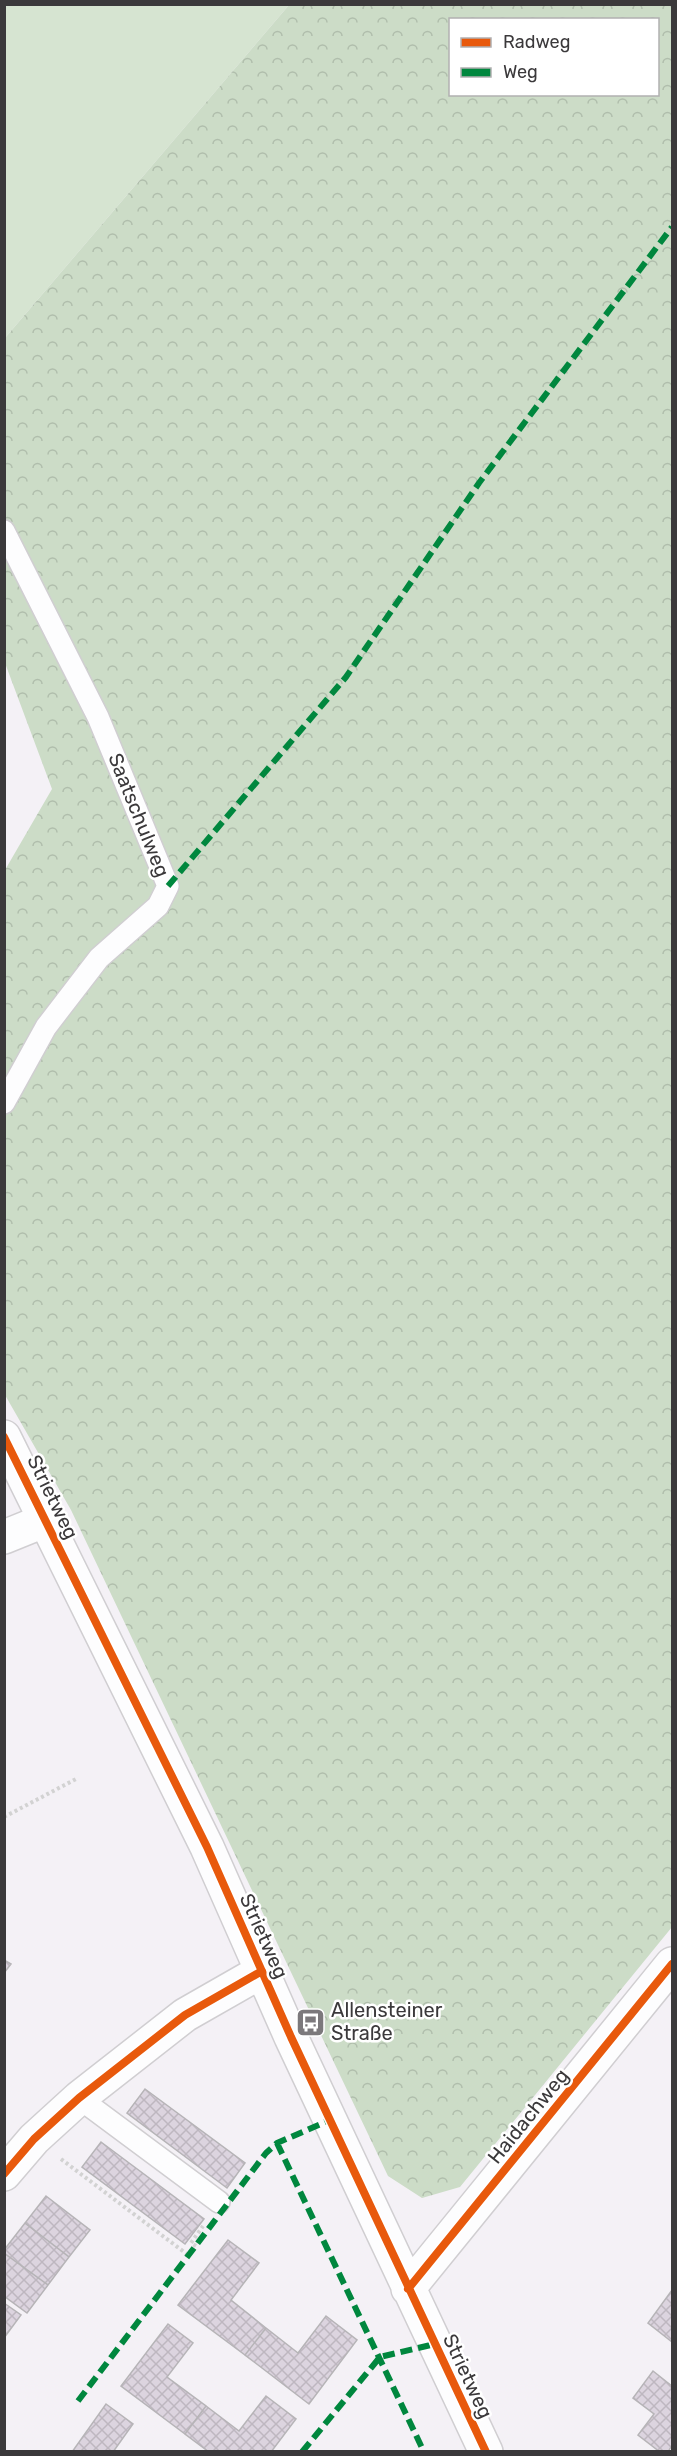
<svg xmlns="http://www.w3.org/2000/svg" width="677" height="2456" viewBox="0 0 677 2456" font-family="Rubik,sans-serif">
<defs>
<pattern id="forest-crowns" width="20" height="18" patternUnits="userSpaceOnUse" patternTransform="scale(1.5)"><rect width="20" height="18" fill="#ccdcc7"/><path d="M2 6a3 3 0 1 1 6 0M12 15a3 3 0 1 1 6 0" fill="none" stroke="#b0beac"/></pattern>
<pattern id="building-cross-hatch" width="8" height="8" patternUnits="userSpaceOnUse" patternTransform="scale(1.5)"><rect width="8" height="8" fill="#dcd4df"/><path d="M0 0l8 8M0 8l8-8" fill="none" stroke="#beb7c0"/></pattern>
</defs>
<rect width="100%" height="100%" fill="#f4f1f6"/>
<path fill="#d6e4d1" d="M 5,5 L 289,5 L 5,338 Z"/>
<path fill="url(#forest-crowns)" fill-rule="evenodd" d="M 289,5 L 672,5 L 672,1927 L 460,2187 L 422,2198 L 388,2176 L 71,1510 L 5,1395 L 5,870 L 52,789 L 5,663 L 5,338 ZM 450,20 L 658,20 L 658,94 L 450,94 Z"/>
<path fill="url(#building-cross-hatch)" stroke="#b6b4b7" stroke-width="1.5" d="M 4,1960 L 11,1964 L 4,1973 Z
M 145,2089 L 245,2163 L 227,2188 L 127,2113 Z
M 101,2142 L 204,2219 L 185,2244 L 82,2167 Z
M 46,2196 L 90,2230 L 69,2257 L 25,2223 Z
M 25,2223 L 69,2257 L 48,2285 L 4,2253 L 4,2250 Z
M 228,2240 L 259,2263 L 231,2300 L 266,2328 L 245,2355 L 178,2305 Z
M 4,2253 L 48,2285 L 27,2313 L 4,2296 Z
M 672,2290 L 672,2342 L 648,2323 Z
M 4,2303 L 21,2315 L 4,2338 Z
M 326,2316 L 357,2340 L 309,2404 L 245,2355 L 266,2328 L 298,2353 Z
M 168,2324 L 193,2343 L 167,2377 L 206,2406 L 185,2434 L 121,2386 Z
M 653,2371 L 672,2386 L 672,2445 L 668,2452 L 660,2452 L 638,2435 L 654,2414 L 633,2398 Z
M 266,2396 L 296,2419 L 271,2452 L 209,2452 L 185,2434 L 206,2406 L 239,2431 Z
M 106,2404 L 133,2424 L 113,2452 L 72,2452 Z"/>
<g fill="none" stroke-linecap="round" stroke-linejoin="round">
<defs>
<path id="lane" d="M 4,531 L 98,717 L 168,886 L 158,906 L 99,958 L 46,1027 L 4,1103
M 79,2098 L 219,2202"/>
<path id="street" d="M 4,1437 L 207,1847 L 291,2037 L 486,2452
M 4,1537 L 46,1520
M 4,2174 L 34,2139 L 79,2098 L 185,2015 L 262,1971
M 408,2289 L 672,1964"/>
</defs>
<use href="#lane" stroke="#d0ced1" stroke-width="24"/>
<use href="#street" stroke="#d0ced1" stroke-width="36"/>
<path stroke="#d2d2d2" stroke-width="4" stroke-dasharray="3 3" stroke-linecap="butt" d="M 4,1817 L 76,1779
M 61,2159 L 188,2255
M 196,2246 L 191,2243 L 203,2226"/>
<use href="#lane" stroke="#fdfdfe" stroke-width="21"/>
<use href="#street" stroke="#fdfdfe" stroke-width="33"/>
<path stroke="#00873e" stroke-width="6" stroke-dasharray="12 6" stroke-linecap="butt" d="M 168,886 L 346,677 L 479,483 L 672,227
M 277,2143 L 424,2452
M 78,2401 L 266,2153 L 277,2143 L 330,2120
M 4,2451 L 5,2450
M 302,2452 L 380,2357 L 435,2344"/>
<defs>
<path id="cycleway" d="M 4,1437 L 207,1847 L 291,2037 L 486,2452
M 4,2174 L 34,2139 L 79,2098 L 185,2015 L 262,1971
M 408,2289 L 672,1964"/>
</defs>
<use href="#cycleway" stroke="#fff" stroke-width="11"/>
<use href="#cycleway" stroke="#e8590c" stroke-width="8"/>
</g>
<defs>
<symbol id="bus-square" viewBox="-11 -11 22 22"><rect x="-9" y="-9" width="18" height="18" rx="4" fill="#7c797c" stroke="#fff"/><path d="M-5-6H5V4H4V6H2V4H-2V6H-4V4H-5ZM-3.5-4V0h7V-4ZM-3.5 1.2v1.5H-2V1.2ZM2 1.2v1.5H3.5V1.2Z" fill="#fff"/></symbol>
</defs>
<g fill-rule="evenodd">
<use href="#bus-square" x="294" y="2006" width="33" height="33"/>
</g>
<g text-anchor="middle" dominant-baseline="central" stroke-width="5" stroke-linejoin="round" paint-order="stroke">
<g font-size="20" fill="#3b393b" stroke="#fff">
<text transform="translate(139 815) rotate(68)">Saatschulweg</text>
<text transform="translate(53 1497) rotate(64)">Strietweg</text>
<text transform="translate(264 1936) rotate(66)">Strietweg</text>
<text transform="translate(528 2116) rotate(-51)">Haidachweg</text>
<text transform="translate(468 2376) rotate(65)">Strietweg</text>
</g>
<g font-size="20" fill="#3b393b" stroke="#fff" text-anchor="start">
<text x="331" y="2010">Allensteiner<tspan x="331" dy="23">Straße</tspan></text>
</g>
</g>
<rect width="677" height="2456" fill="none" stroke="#3b393b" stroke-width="12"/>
<rect x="449" y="18" width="210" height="78" fill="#ffffff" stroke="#b1b0b1" stroke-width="1.5"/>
<rect x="461" y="38" width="30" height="9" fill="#e8590c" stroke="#b1b0b1" stroke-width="1.5"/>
<text x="503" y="48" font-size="18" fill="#3b393b">Radweg</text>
<rect x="461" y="68" width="30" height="9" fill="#00873e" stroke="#b1b0b1" stroke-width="1.5"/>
<text x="503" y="78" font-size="18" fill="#3b393b">Weg</text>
</svg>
